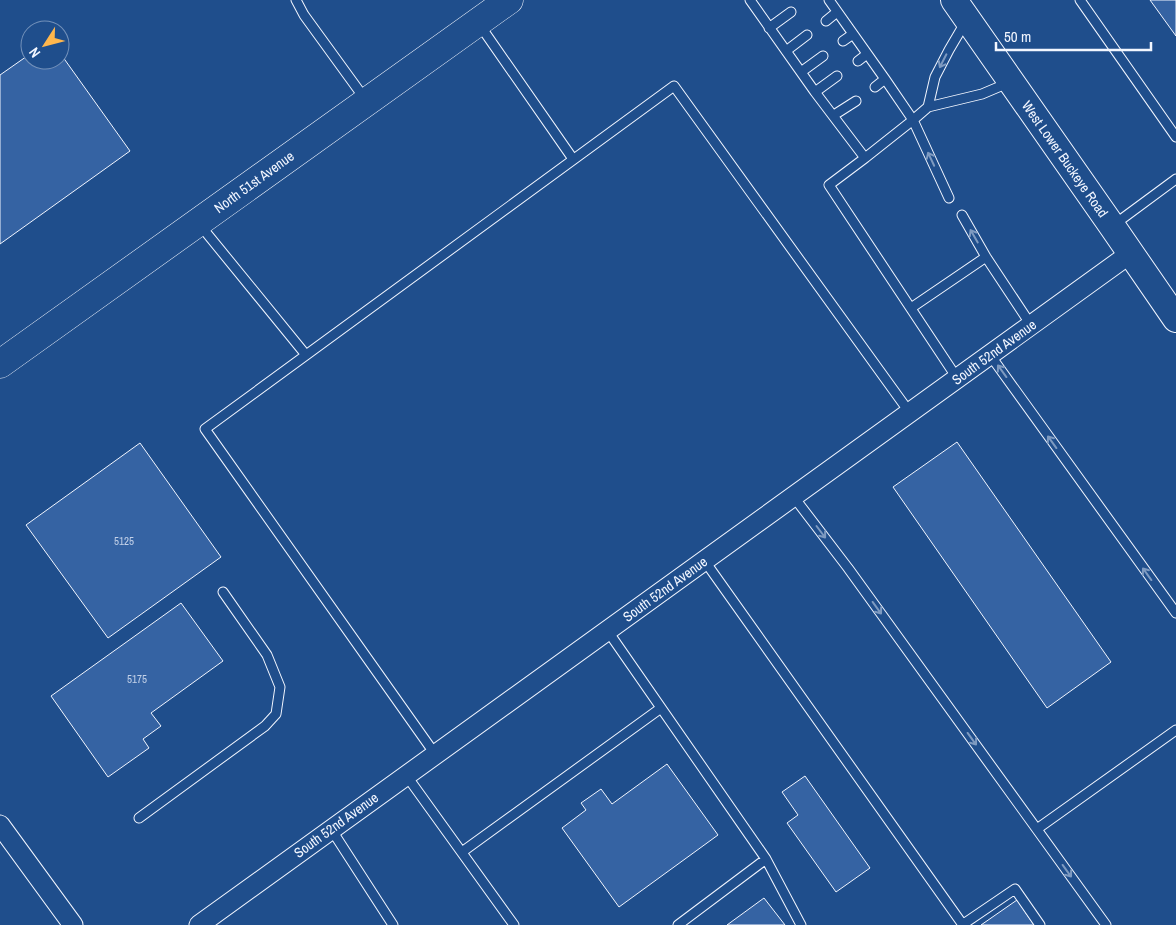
<svg xmlns="http://www.w3.org/2000/svg" width="1176" height="925" viewBox="0 0 1176 925" font-family="'Archivo Narrow',sans-serif">
<rect width="100%" height="100%" fill="#1f4e8c"/>
<path fill="#3563a3" stroke="#f2f6ff" d="M 1150,0 L 1176,0 L 1176,36 Z
M 60,53 L 130,151 L 0,244 L 0,75 L 30,54 L 30,60 L 60,60 Z
M 957,442 L 1111,662 L 1047,708 L 893,487 Z
M 140,443 L 221,557 L 108,638 L 26,525 Z
M 181,603 L 223,661 L 151,713 L 161,726 L 143,739 L 149,748 L 108,777 L 51,696 Z
M 667,764 L 718,835 L 619,907 L 562,828 L 586,810 L 581,803 L 601,789 L 612,804 Z
M 805,776 L 870,868 L 836,892 L 787,823 L 798,815 L 782,792 Z
M 764,898 L 785,925 L 727,925 Z
M 1017,900 L 1034,925 L 981,925 Z"/>
<g fill="none" stroke-linecap="round" stroke-linejoin="round">
<defs>
<path id="service" d="M 296,0 L 304,15 L 365,99
M 750,0 L 815,92 L 865,158 L 913,120 L 928,107 L 982,94 L 1008,83
M 829,0 L 885,79 L 913,120 L 949,198
M 1080,0 L 1176,137
M 826,21 L 837,12
M 479,24 L 573,159
M 769,28 L 791,12
M 843,41 L 853,34
M 786,51 L 807,35
M 858,61 L 867,54
M 801,72 L 823,56
M 875,87 L 885,79
M 815,92 L 837,76
M 928,107 L 935,77 L 949,50 L 966,21
M 834,115 L 856,101
M 865,158 L 829,185 L 957,378
M 962,215 L 986,257 L 1031,325
M 1115,224 L 1176,179
M 200,225 L 306,355
M 911,308 L 986,257
M 990,355 L 1176,613
M 793,496 L 848,568 L 1106,925
M 704,560 L 963,925
M 607,630 L 766,859 L 801,925
M 435,754 L 205,429 L 674,86 L 910,413
M 406,775 L 514,925
M 139,818 L 265,726 L 276,714 L 280,687 L 267,655 L 223,592
M 331,829 L 393,925
M 1037,829 L 1176,730
M 462,852 L 661,708
M 678,925 L 766,859
M 962,925 L 1015,889 L 1040,925"/>
<path id="minor" d="M 0,825 L 73,925
M 199,925 L 1131,253"/>
<path id="secondary" d="M 954,0 L 1112,226 L 1176,319"/>
<path id="primary" d="M 0,364 L 509,0"/>
</defs>
<use href="#service" stroke="#f2f6ff" stroke-width="11"/>
<use href="#minor" stroke="#f2f6ff" stroke-width="21"/>
<use href="#secondary" stroke="#f2f6ff" stroke-width="28"/>
<use href="#primary" stroke="#f2f6ff" stroke-width="29"/>
<use href="#service" stroke="#1f4e8c" stroke-width="9"/>
<use href="#minor" stroke="#1f4e8c" stroke-width="19"/>
<use href="#secondary" stroke="#1f4e8c" stroke-width="26"/>
<use href="#primary" stroke="#1f4e8c" stroke-width="28"/>
</g>
<defs><path id="oneway-shaft" d="M-6 0H5M1.5-3L5.5 0L1.5 3" fill="none" stroke-width="1.6" stroke-linecap="round" stroke-linejoin="round" transform="scale(1.25)"/></defs>
<g stroke="#7e9ac0">
<use href="#oneway-shaft" transform="translate(943 61) rotate(117)"/>
<use href="#oneway-shaft" transform="translate(931 159) rotate(-115)"/>
<use href="#oneway-shaft" transform="translate(974 236) rotate(-120)"/>
<use href="#oneway-shaft" transform="translate(1002 371) rotate(-126)"/>
<use href="#oneway-shaft" transform="translate(1052 442) rotate(-126)"/>
<use href="#oneway-shaft" transform="translate(821 532) rotate(53)"/>
<use href="#oneway-shaft" transform="translate(1147 574) rotate(-126)"/>
<use href="#oneway-shaft" transform="translate(877 608) rotate(54)"/>
<use href="#oneway-shaft" transform="translate(972 739) rotate(54)"/>
<use href="#oneway-shaft" transform="translate(1067 871) rotate(54)"/>
</g>
<g text-anchor="middle" dominant-baseline="central" stroke-width="4" stroke-linejoin="round" paint-order="stroke">
<g font-size="11" fill="#c3d1e8">
<text x="124" y="541">5125</text>
<text x="137" y="679">5175</text>
</g>
<g font-size="14" fill="#f2f6ff" stroke="#1f4e8c">
<text transform="translate(1065 159) rotate(55)">West Lower Buckeye Road</text>
<text transform="translate(254 182) rotate(-36)">North 51st Avenue</text>
<text transform="translate(994 352) rotate(-36)">South 52nd Avenue</text>
<text transform="translate(665 589) rotate(-36)">South 52nd Avenue</text>
<text transform="translate(336 825) rotate(-36)">South 52nd Avenue</text>
</g>
</g>
<g transform="translate(45 45) rotate(234)"><circle r="24" fill="#1f4e8c" stroke="#7391ba"/>
<path d="M0-4L9 19L0 12L-9 19Z" fill="#ffb74d"/>
<text y="-8" font-size="14" font-weight="bold" text-anchor="middle" fill="#f2f6ff">N</text>
</g>
<path d="M996 42v8h155v-8" fill="none" stroke="#f2f6ff" stroke-width="2.5"/>
<text x="1004" y="42" font-size="15" fill="#f2f6ff" stroke="#1f4e8c" stroke-width="4" paint-order="stroke">50 m</text>
</svg>
